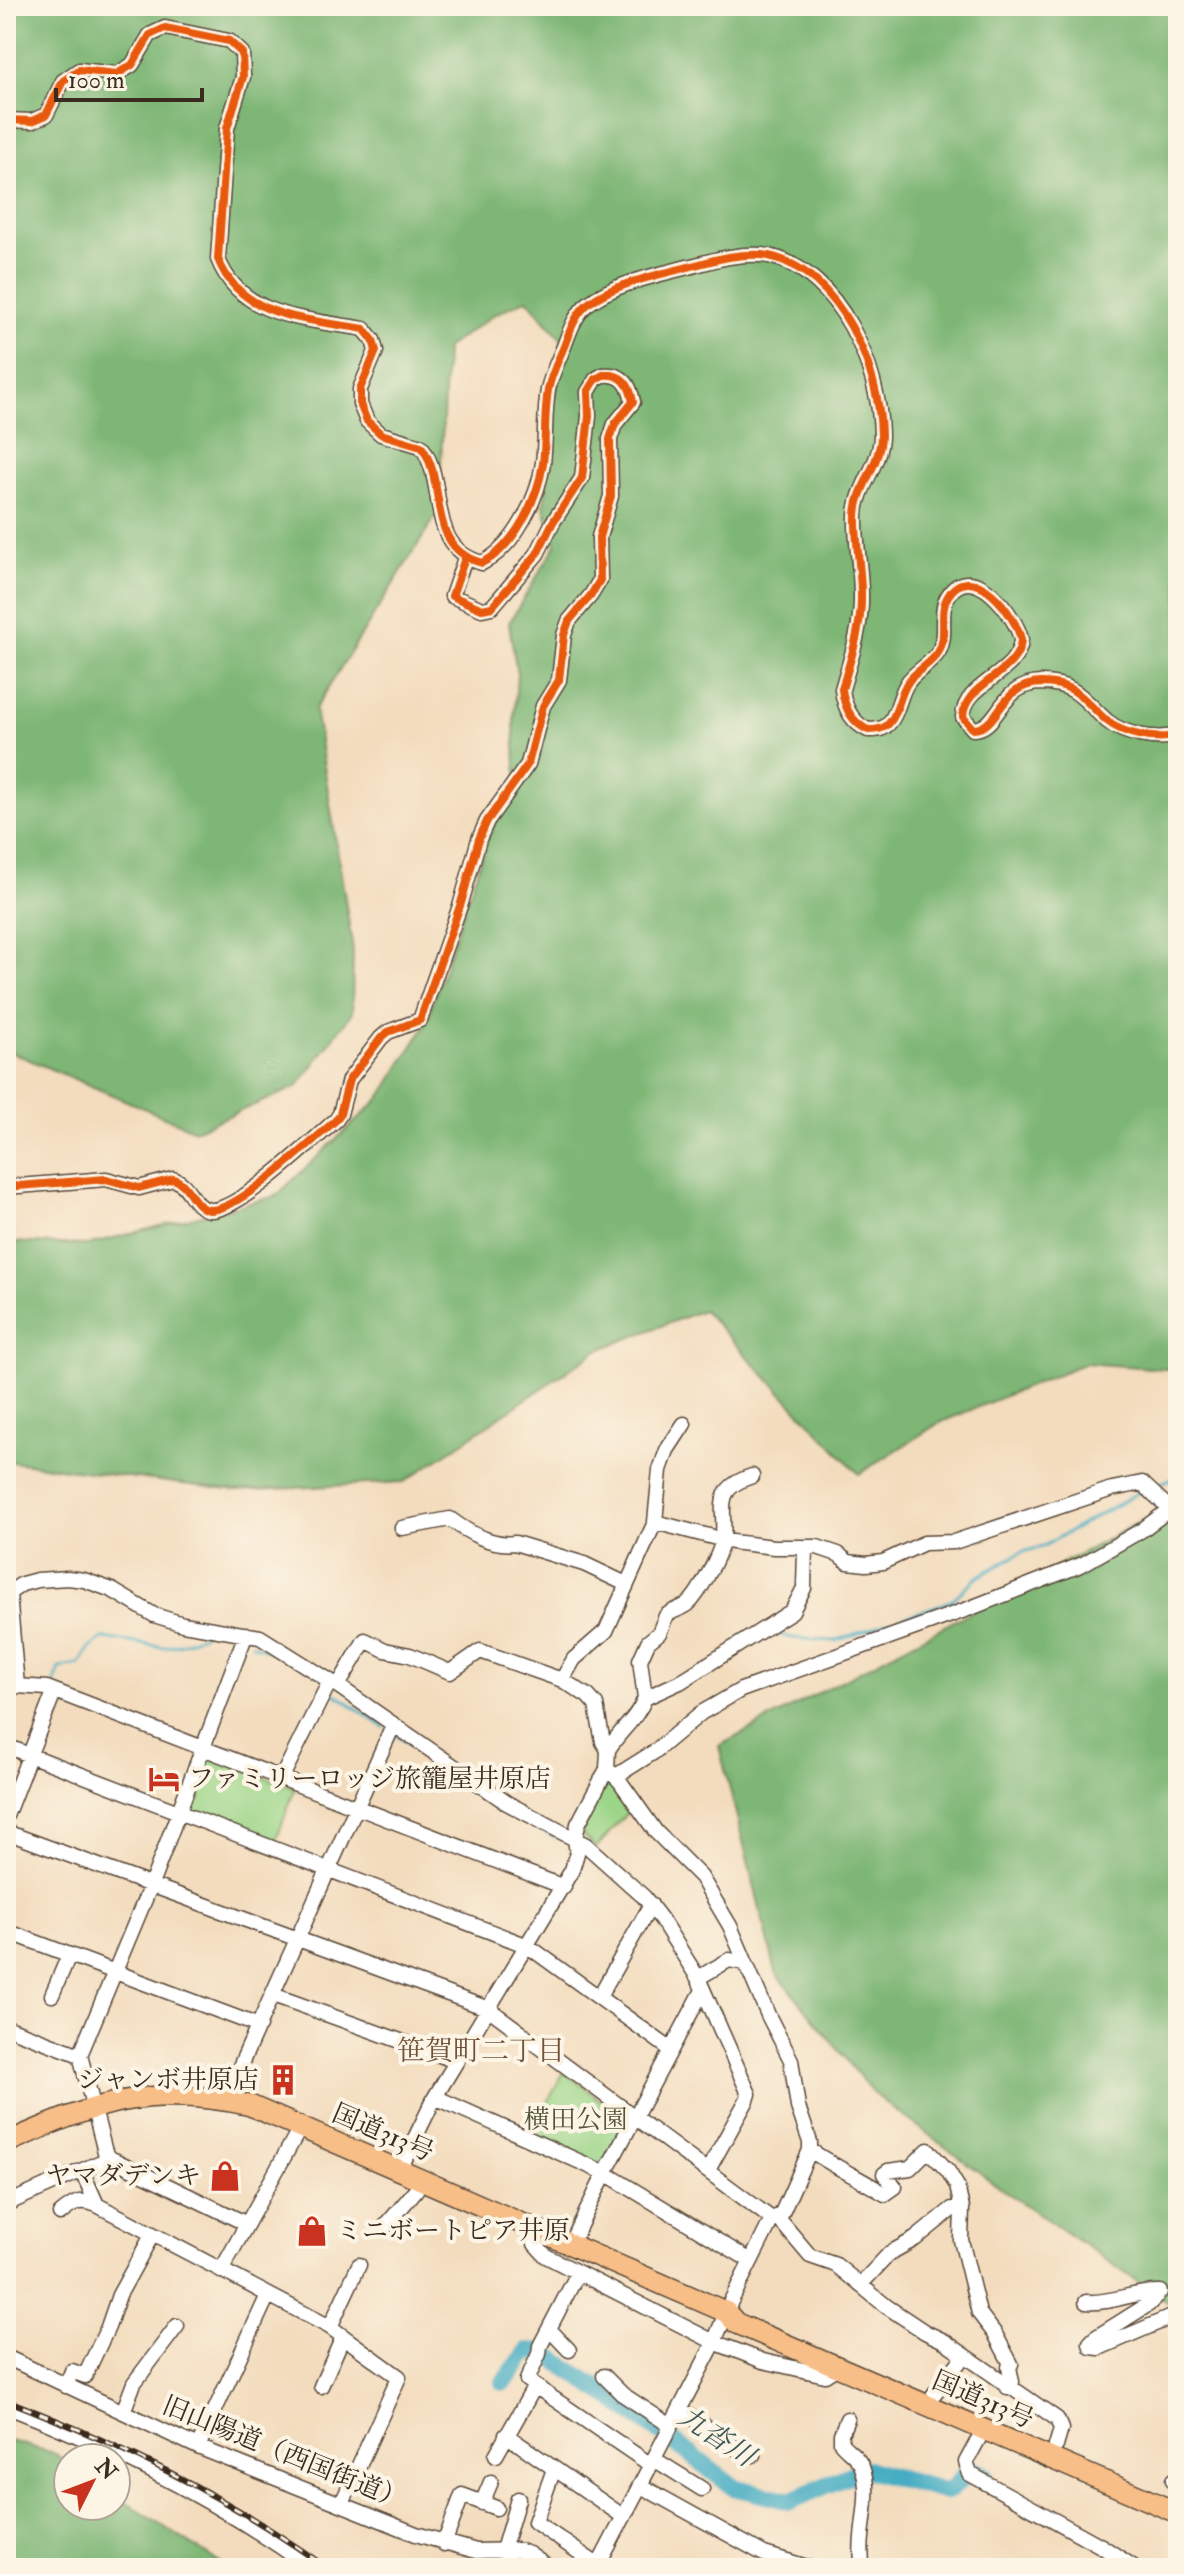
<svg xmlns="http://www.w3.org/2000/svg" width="1184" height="2574" viewBox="0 0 1184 2574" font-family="'IM FELL Double Pica','Noto Serif JP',serif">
<rect width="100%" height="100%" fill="#fcf5e5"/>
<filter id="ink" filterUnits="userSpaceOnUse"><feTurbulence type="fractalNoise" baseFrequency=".0125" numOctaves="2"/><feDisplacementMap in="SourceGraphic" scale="16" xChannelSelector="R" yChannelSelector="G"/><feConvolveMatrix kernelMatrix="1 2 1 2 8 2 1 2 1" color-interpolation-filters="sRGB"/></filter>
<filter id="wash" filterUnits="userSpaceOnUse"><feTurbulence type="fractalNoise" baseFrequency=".006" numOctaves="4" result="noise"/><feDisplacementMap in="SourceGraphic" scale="32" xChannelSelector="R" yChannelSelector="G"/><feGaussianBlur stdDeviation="1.8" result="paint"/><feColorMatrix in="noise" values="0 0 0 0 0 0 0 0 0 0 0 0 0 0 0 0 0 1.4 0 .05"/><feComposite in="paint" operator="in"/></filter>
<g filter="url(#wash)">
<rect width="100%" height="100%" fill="#f3dcbd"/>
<path fill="#9cd588" stroke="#6c8053" stroke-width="2" d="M 211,1756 L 295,1788 L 275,1843 L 191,1812 L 187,1807 L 206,1758 Z
M 613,1779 L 633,1806 L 596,1848 L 584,1837 L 582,1832 L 601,1792 Z
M 564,2072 L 624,2118 L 607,2161 L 599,2164 L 530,2134 Z"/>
<path fill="#7db674" stroke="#5c7049" stroke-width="2" d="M 6,6 L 1178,6 L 1178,1370 L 1085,1363 L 939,1423 L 859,1474 L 703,1310 L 598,1350 L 404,1482 L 237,1491 L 6,1461 L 6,1242 L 87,1245 L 276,1196 L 380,1098 L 425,1026 L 492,826 L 517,794 L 514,722 L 517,674 L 509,623 L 556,545 L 544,508 L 549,409 L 563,341 L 527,299 L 495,314 L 446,348 L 439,511 L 315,709 L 353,950 L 352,1013 L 297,1087 L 195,1130 L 6,1050 Z
M 1178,1510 L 1178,2309 L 999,2187 L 873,2093 L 776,1972 L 719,1746 L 1138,1523 Z
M 6,2440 L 54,2453 L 68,2463 L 68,2506 L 116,2506 L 116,2496 L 228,2568 L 6,2568 Z"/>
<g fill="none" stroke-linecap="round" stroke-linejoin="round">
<path stroke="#43abc2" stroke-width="3" d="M 1152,1487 L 1178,1476
M 769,1631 L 792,1638 L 835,1641 L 951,1601 L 976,1578 L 1022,1552 L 1042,1547 L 1141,1491
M 252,1644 L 279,1656
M 53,1686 L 60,1668 L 79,1665 L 90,1648 L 103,1638 L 163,1647 L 182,1644 L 204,1634
M 331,1691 L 384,1727
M 395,1734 L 424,1754
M 523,1820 L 555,1837"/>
<path stroke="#43abc2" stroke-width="18" d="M 504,2382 L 528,2351 L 544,2352 L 669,2438 L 733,2487 L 790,2501 L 859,2471 L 868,2470 L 947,2492 C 958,2486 961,2475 972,2470 L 984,2475"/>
</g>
</g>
<g filter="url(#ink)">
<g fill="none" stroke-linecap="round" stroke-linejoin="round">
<defs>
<path id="minor" d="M 6,120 L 32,121 L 46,115 L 63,81 L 79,70 L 117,74 L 132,65 L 150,35 L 165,28 L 229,41 L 242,53 L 243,77 L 227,128 L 218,259 C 241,319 309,319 364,329 L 373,340 L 376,351 L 360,389 L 360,404 L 367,421 L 381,434 L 421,446 C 449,484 424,547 482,563 C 515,547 538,498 543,463 C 546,439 544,414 548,390 C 551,374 559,359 565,344 C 570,330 576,313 589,303 C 618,281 668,273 703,263 C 724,257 747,252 769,256 C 840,272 880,369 881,435 C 881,464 857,487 856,515 C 855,541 861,568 861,594 C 862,627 851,658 842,689 C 844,707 851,722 868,730 C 874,730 881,730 886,726 C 898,717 899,694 908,682 C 916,670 932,664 939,651 C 948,634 938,612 948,596 C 972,557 1017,616 1021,640 C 1019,675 964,682 963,717 L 973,729 C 1000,729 999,684 1041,683 C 1077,683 1083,700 1107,721 C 1124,735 1157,741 1178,735
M 6,1187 L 106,1179 L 139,1188 L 173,1179 C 190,1183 192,1208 210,1210 C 238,1212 313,1140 336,1120 L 340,1114 L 349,1080 L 381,1038 L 388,1032 L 420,1020 L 461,903 L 479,839 L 487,821 L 528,764 L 543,706 L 559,680 L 564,635 L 569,621 L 591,595 L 600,580 L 599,537 L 611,496 L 610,439 L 615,424 L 633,402 C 630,384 622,373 603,375 L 596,379 L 588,392 L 589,416 L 582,478 L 553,522 L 537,554 L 492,607 L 482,609 L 452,596 L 465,558
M 655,1522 L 732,1542 L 774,1547 L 817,1547 L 838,1554 L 848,1562 L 866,1564 L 883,1562 L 924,1543 L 954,1542 L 1112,1489 L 1142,1483 L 1170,1509
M 402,1528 L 450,1519 C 469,1533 491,1546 515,1543 L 584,1564 L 626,1584
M 9,1594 L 17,1686 L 47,1688 L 564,1887
M 6,1595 L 22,1584 L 37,1580 L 68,1578 L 84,1580 L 112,1590 L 154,1615 L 183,1624 L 260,1637 L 338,1686 L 507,1803 L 586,1845 L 644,1897 L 661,1919 L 698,1978 L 749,2094 L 747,2100 L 708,2170
M 562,1680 L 574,1659 L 606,1631 L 655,1522 L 660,1470 L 667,1450 L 684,1424
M 338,1686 L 365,1640 L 385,1650 L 410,1655 L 450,1672 L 480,1651 L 562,1680 L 588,1696 L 596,1705 L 603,1742 L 608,1750 L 607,1769 L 578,1824 L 575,1839 L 577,1853 L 572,1870 L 435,2097 L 400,2169
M 645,1698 L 640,1660 L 648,1642 L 659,1633 L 666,1616 C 672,1610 682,1609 688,1604 C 699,1594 715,1563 720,1549 C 732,1517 705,1491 752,1476
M 6,1746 L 528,1946 L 670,2049
M 608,1750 C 619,1731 637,1719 645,1698 L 680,1682 L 792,1611 L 804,1588 L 805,1548
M 616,1776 L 654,1752 L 701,1713 L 741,1690 L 968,1609 L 1083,1564 L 1142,1530 L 1178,1503
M 281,1779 L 330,1681
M 6,1816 L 54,1692
M 6,1832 L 489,2009 L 772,2219
M 6,1931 L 259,2026
M 698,1978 L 729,1960 L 745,1963
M 52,1995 L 69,1955
M 273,1995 L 456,2061
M 599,1997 L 651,1905
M 6,2027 L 80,2055
M 435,2097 L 605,2173 L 751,2261
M 222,2099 L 228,2093 L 393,1726
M 810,2150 C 835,2167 859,2178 885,2194 L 895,2187 L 884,2174 L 888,2171 L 910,2168 L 928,2150 L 948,2171 L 957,2186 L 962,2208 L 961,2240 L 979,2313 L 995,2334 L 1011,2364 L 1009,2367 L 1012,2382 L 1007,2387
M 110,2158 L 105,2152 L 80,2055 L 151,1885 L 246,1634
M 82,2171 L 97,2205 L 330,2327 L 399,2377 L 342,2503
M 6,2204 L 110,2158 L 247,2224
M 60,2214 C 73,2203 80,2198 97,2205
M 778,2218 L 810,2256 L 836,2265 L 886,2306 L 925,2332 L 944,2341 L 1057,2419 L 1061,2429 L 1056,2446
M 384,2228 L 416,2190 L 421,2178
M 537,2229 L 535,2244 L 546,2256 L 714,2342 L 763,2361 L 825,2375 L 839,2366
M 571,2244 L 605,2173 L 703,1990
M 221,2271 L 301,2126
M 860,2285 L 890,2253 L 915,2239 L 952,2209 L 962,2208
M 1086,2302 C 1111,2304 1134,2291 1160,2292 L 1149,2304 L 1095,2338 L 1090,2343 L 1091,2347 L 1099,2348 L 1178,2314
M 330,2327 L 359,2265
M 550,2330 L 569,2350
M 6,2357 L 198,2447 L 416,2534 L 476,2551 L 517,2550 L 529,2554 L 549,2568
M 604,2376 L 622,2394 L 671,2426
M 66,2386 L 72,2371 L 85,2376 L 108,2327 L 119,2295 L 152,2235
M 321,2386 L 343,2337
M 535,2386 L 651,2465
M 934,2394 L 964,2356
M 6,2406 C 114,2448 217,2500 311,2568
M 680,2409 L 740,2451 L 753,2455
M 123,2412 L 134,2383 L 177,2326
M 847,2419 L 841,2434 L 841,2443 C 847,2451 858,2456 862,2467 C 874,2499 856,2534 863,2568
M 984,2429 L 966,2462 L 970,2474 L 1101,2546 L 1135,2568
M 506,2435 L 624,2517
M 198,2447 L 268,2295
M 496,2455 L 535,2386 L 527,2380 L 539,2354 L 540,2346 L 578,2273
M 654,2459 L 702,2489
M 554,2469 L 535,2522 L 599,2566
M 1173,2480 L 1178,2481
M 641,2486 L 764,2554 L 810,2568
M 482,2503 L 491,2482
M 444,2544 L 462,2495 L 496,2508
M 503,2550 L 518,2499
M 506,2568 L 509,2550
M 597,2568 L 712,2347 L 731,2301 L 772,2219 L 781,2215 L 810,2150 L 810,2142 L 798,2107 L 791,2060 L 768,2015 L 730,1926 L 701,1877 L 656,1832 L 619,1780 L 607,1769"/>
<path id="highway" d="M 6,2143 C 96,2103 149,2083 249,2105 L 726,2312 L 736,2323 L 1178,2513"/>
</defs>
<use href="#minor" stroke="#574536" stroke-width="17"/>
<use href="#highway" stroke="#574536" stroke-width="23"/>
<use href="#minor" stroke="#fff" stroke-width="14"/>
<use href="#highway" stroke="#f7be87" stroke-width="20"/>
<defs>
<path id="rail" d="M 6,2400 C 122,2445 225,2495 327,2568"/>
</defs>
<use href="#rail" stroke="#3b2a1e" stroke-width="6"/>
<use href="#rail" stroke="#fcf5e5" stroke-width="3" stroke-dasharray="9" stroke-linecap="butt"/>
<defs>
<path id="cycleway" d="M 6,120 L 32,121 L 46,115 L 63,81 L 79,70 L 117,74 L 132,65 L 150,35 L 165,28 L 229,41 L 242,53 L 243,77 L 227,128 L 218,259 C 241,319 309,319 364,329 L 373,340 L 376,351 L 360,389 L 360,404 L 367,421 L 381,434 L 421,446 C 449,484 424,547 482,563 C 515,547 538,498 543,463 C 546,439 544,414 548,390 C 551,374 559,359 565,344 C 570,330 576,313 589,303 C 618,281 668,273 703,263 C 724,257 747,252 769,256 C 840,272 880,369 881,435 C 881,464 857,487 856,515 C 855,541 861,568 861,594 C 862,627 851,658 842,689 C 844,707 851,722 868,730 C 874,730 881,730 886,726 C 898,717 899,694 908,682 C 916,670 932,664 939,651 C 948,634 938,612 948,596 C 972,557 1017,616 1021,640 C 1019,675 964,682 963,717 L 973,729 C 1000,729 999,684 1041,683 C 1077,683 1083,700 1107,721 C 1124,735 1157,741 1178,735
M 6,1187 L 106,1179 L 139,1188 L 173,1179 C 190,1183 192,1208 210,1210 C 238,1212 313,1140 336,1120 L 340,1114 L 349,1080 L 381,1038 L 388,1032 L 420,1020 L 461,903 L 479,839 L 487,821 L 528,764 L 543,706 L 559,680 L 564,635 L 569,621 L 591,595 L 600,580 L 599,537 L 611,496 L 610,439 L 615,424 L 633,402 C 630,384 622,373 603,375 L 596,379 L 588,392 L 589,416 L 582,478 L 553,522 L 537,554 L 492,607 L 482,609 L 452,596 L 465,558"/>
</defs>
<use href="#cycleway" stroke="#fcf5e5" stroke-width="13"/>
<use href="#cycleway" stroke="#e8590c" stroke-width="8"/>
</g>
</g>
<defs>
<symbol id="hotel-bare" viewBox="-9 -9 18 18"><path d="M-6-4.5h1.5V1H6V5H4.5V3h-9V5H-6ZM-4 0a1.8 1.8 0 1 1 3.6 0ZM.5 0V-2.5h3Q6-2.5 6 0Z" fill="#c8321e" stroke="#fcf5e5" stroke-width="2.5" paint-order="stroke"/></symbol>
<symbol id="building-bare" viewBox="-9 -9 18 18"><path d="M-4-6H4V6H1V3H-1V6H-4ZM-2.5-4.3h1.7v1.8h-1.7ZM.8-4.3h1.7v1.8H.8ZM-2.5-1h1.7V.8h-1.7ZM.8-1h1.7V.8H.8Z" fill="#c8321e" stroke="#fcf5e5" stroke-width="2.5" paint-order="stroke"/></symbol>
<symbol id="shop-bare" viewBox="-9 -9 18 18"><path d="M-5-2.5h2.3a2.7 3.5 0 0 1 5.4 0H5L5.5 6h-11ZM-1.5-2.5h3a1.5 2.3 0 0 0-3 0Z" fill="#c8321e" stroke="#fcf5e5" stroke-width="2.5" paint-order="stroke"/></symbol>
</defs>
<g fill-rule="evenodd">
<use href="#hotel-bare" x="142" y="1757" width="44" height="44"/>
<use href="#building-bare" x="261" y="2058" width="44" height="44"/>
<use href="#shop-bare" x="203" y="2154" width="44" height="44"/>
<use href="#shop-bare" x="290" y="2209" width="44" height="44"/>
</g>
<g text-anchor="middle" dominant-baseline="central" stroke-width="8" stroke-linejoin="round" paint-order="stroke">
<g font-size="26" fill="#3b2a1e" stroke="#fcf5e5" text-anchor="start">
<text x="188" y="1779">ファミリーロッジ旅籠屋井原店</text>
<text x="259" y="2080" text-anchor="end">ジャンボ井原店</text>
<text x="201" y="2176" text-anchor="end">ヤマダデンキ</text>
<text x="336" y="2231">ミニボートピア井原</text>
</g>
<g font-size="26" fill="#535538" stroke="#fcf5e5">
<text x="576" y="2120">横田公園</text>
</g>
<g font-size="26" fill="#3b2a1e" stroke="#fcf5e5">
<text transform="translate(383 2133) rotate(23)">国道313号</text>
<text transform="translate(983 2400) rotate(23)">国道313号</text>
<text transform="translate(284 2453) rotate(22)">旧山陽道（西国街道）</text>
</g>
<g font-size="28" fill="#71533c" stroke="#fcf5e5">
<text x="481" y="2051">笹賀町二丁目</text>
</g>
<g font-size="28" font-style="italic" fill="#3e5757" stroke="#fcf5e5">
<text transform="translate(716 2437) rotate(33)">九沓川</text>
</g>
</g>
<rect width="1184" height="2574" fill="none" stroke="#fcf5e5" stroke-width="32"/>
<g transform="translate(92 2482) rotate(48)"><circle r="38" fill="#fcf5e5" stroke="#afa495" stroke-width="2"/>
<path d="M0-6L14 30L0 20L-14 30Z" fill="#c8321e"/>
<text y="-12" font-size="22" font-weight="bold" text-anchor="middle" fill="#3b2a1e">N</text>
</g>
<path d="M56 88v12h146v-12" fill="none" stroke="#3b2a1e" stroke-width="4"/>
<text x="68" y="88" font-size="24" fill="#3b2a1e" stroke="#fcf5e5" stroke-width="6" paint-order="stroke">100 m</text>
</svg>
